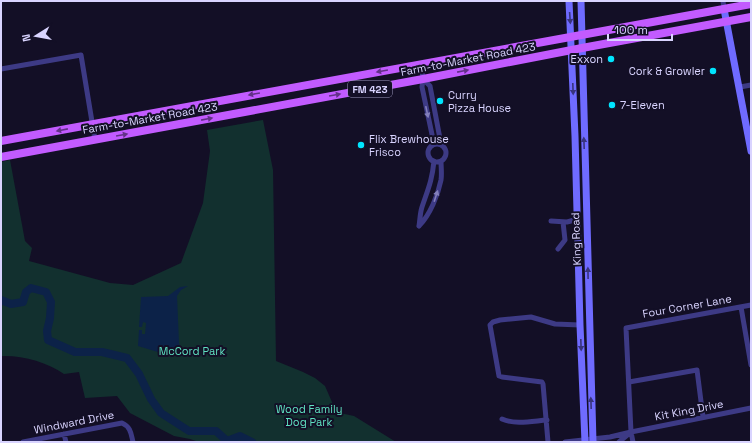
<svg xmlns="http://www.w3.org/2000/svg" width="752" height="443" viewBox="0 0 752 443" font-family="'Space Grotesk',sans-serif">
<rect width="100%" height="100%" fill="#130f26"/>
<path fill="#12302f" d="M 263,120 L 273,170 L 276,361 L 303,372 L 315,378 L 325,386 L 335,409 L 340,413 L 354,416 L 396,442 L 199,442 L 190,439 L 174,436 L 130,413 L 117,396 L 85,398 L 79,372 L 64,374 C 47,362 22,355 1,356 L 1,162 L 10,160 L 25,241 L 32,248 L 29,261 L 110,283 L 133,285 L 181,263 L 203,203 L 210,151 L 207,130 Z"/>
<path fill="#0c2248" d="M 188,286 L 181,290 L 177,296 L 179,343 L 181,350 L 178,354 L 171,356 L 138,346 L 139,330 L 142,330 L 142,334 L 145,334 L 146,323 L 143,322 L 142,327 L 139,327 L 141,297 L 168,296 L 180,287 Z"/>
<g fill="none" stroke-linecap="round" stroke-linejoin="round">
<path stroke="#0c2248" stroke-width="8" d="M 1,300 L 11,304 L 23,302 L 26,292 L 31,288 L 46,292 L 51,302 L 50,318 L 47,331 L 48,340 L 75,352 L 102,352 L 127,358 L 139,374 L 151,399 L 161,413 L 189,431 L 216,431 L 227,441 L 240,436 L 252,442"/>
<path stroke="#3d3a85" stroke-width="5" d="M 723,1 L 724,9
M 421,64 L 423,79 L 422,87 L 434,144
M 1,69 L 81,55 L 95,140
M 423,79 L 430,86 L 441,144
M 740,87 L 751,85
M428 153a9 9 0 1 1 18 0a9 9 0 1 1-18 0Z
M 551,221 L 567,222 L 578,219
M 419,226 C 430,215 438,195 441,180 C 442,174 441,167 441,161
M 419,226 C 420,220 420,213 422,207 C 428,189 432,181 434,161
M 558,249 L 565,240 L 563,222
M 741,307 L 751,365
M 629,382 L 697,370 L 703,417
M 502,419 C 515,425 533,421 547,420
M 631,432 L 751,408
M 64,434 L 66,442
M 23,442 L 122,423 C 131,427 131,434 133,442
M 548,442 L 543,384 L 542,382 L 502,377 L 499,376 L 490,325 L 493,322 L 500,320 L 531,317 L 555,324 L 580,325
M 565,442 L 610,437 L 631,432 L 619,442
M 633,442 L 631,432 L 626,328 L 751,305"/>
<path stroke="#6f6bff" stroke-width="7" d="M 569,1 L 575,136 L 580,325 L 585,442
M 581,1 L 593,442
M 724,9 L 751,151"/>
<path stroke="#c25bff" stroke-width="8" d="M 1,141 L 751,4
M 1,157 L 423,79 L 582,48 L 751,17"/>
</g>
<defs><path id="oneway-solid" d="M-6-.8H1V-3.2L6.5 0L1 3.2V.8H-6Z"/></defs>
<g fill="#38347d">
<use href="#oneway-solid" transform="translate(570 18) rotate(86)"/>
<use href="#oneway-solid" transform="translate(573 89) rotate(88)"/>
<use href="#oneway-solid" transform="translate(584 143) rotate(-92)"/>
<use href="#oneway-solid" transform="translate(588 273) rotate(-91)"/>
<use href="#oneway-solid" transform="translate(581 345) rotate(88)"/>
<use href="#oneway-solid" transform="translate(591 403) rotate(-92)"/>
</g>
<g fill="#623188">
<use href="#oneway-solid" transform="translate(382 71) rotate(170)"/>
<use href="#oneway-solid" transform="translate(463 71) rotate(-11)"/>
<use href="#oneway-solid" transform="translate(254 94) rotate(170)"/>
<use href="#oneway-solid" transform="translate(335 95) rotate(-10)"/>
<use href="#oneway-solid" transform="translate(207 119) rotate(-11)"/>
<use href="#oneway-solid" transform="translate(62 130) rotate(169)"/>
<use href="#oneway-solid" transform="translate(122 135) rotate(-10)"/>
</g>
<g fill="#837fbc">
<use href="#oneway-solid" transform="translate(427 112) rotate(78)"/>
<use href="#oneway-solid" transform="translate(436 196) rotate(-72)"/>
</g>
<g fill="#00e5ff" stroke="#130f26" stroke-width="1.5">
<circle cx="611" cy="59" r="4"/>
<circle cx="713" cy="71" r="4"/>
<circle cx="440" cy="101" r="4"/>
<circle cx="612" cy="105" r="4"/>
<circle cx="361" cy="145" r="4"/>
</g>
<g text-anchor="middle" dominant-baseline="central" stroke-width="4" stroke-linejoin="round" paint-order="stroke">
<rect fill="#130f26" stroke="#9e99be" stroke-width="1" x="348" y="81" width="44" height="16" rx="3"/>
<g font-size="10" font-weight="bold" fill="#d9d4ff">
<text x="370" y="89">FM 423</text>
</g>
<g font-size="11" fill="#d9d4ff" stroke="#130f26">
<text transform="translate(468 59) rotate(-11)">Farm-to-Market Road 423</text>
<text transform="translate(150 118) rotate(-10)">Farm-to-Market Road 423</text>
<text transform="translate(576 239) rotate(-92)">King Road</text>
<text transform="translate(687 306) rotate(-10)">Four Corner Lane</text>
<text transform="translate(689 410) rotate(-11)">Kit King Drive</text>
<text transform="translate(74 422) rotate(-11)">Windward Drive</text>
</g>
<g font-size="11" fill="#d9d4ff" stroke="#130f26" text-anchor="start">
<text x="603" y="59" text-anchor="end">Exxon</text>
<text x="705" y="71" text-anchor="end">Cork &amp; Growler</text>
<text x="448" y="95">Curry<tspan x="448" dy="13">Pizza House</tspan></text>
<text x="620" y="105">7-Eleven</text>
<text x="369" y="139">Flix Brewhouse<tspan x="369" dy="13">Frisco</tspan></text>
</g>
<g font-size="11" fill="#5fe0c0" stroke="#130f26">
<text x="192" y="351">McCord Park</text>
<text x="309" y="409">Wood Family<tspan x="309" dy="13">Dog Park</tspan></text>
</g>
</g>
<rect width="752" height="443" fill="none" stroke="#d9d4ff" stroke-width="4"/>
<g transform="translate(36 36) rotate(259)" stroke="#130f26" stroke-width="3" paint-order="stroke">
<path d="M0-3L7 15L0 10L-7 15Z" fill="#d9d4ff"/>
<text y="-6" font-size="11" font-weight="bold" text-anchor="middle" fill="#d9d4ff">N</text>
</g>
<path d="M608 34v6h64v-6" fill="none" stroke="#d9d4ff" stroke-width="2"/>
<text x="614" y="34" font-size="12" fill="#d9d4ff" stroke="#130f26" stroke-width="3" paint-order="stroke">100 m</text>
</svg>
